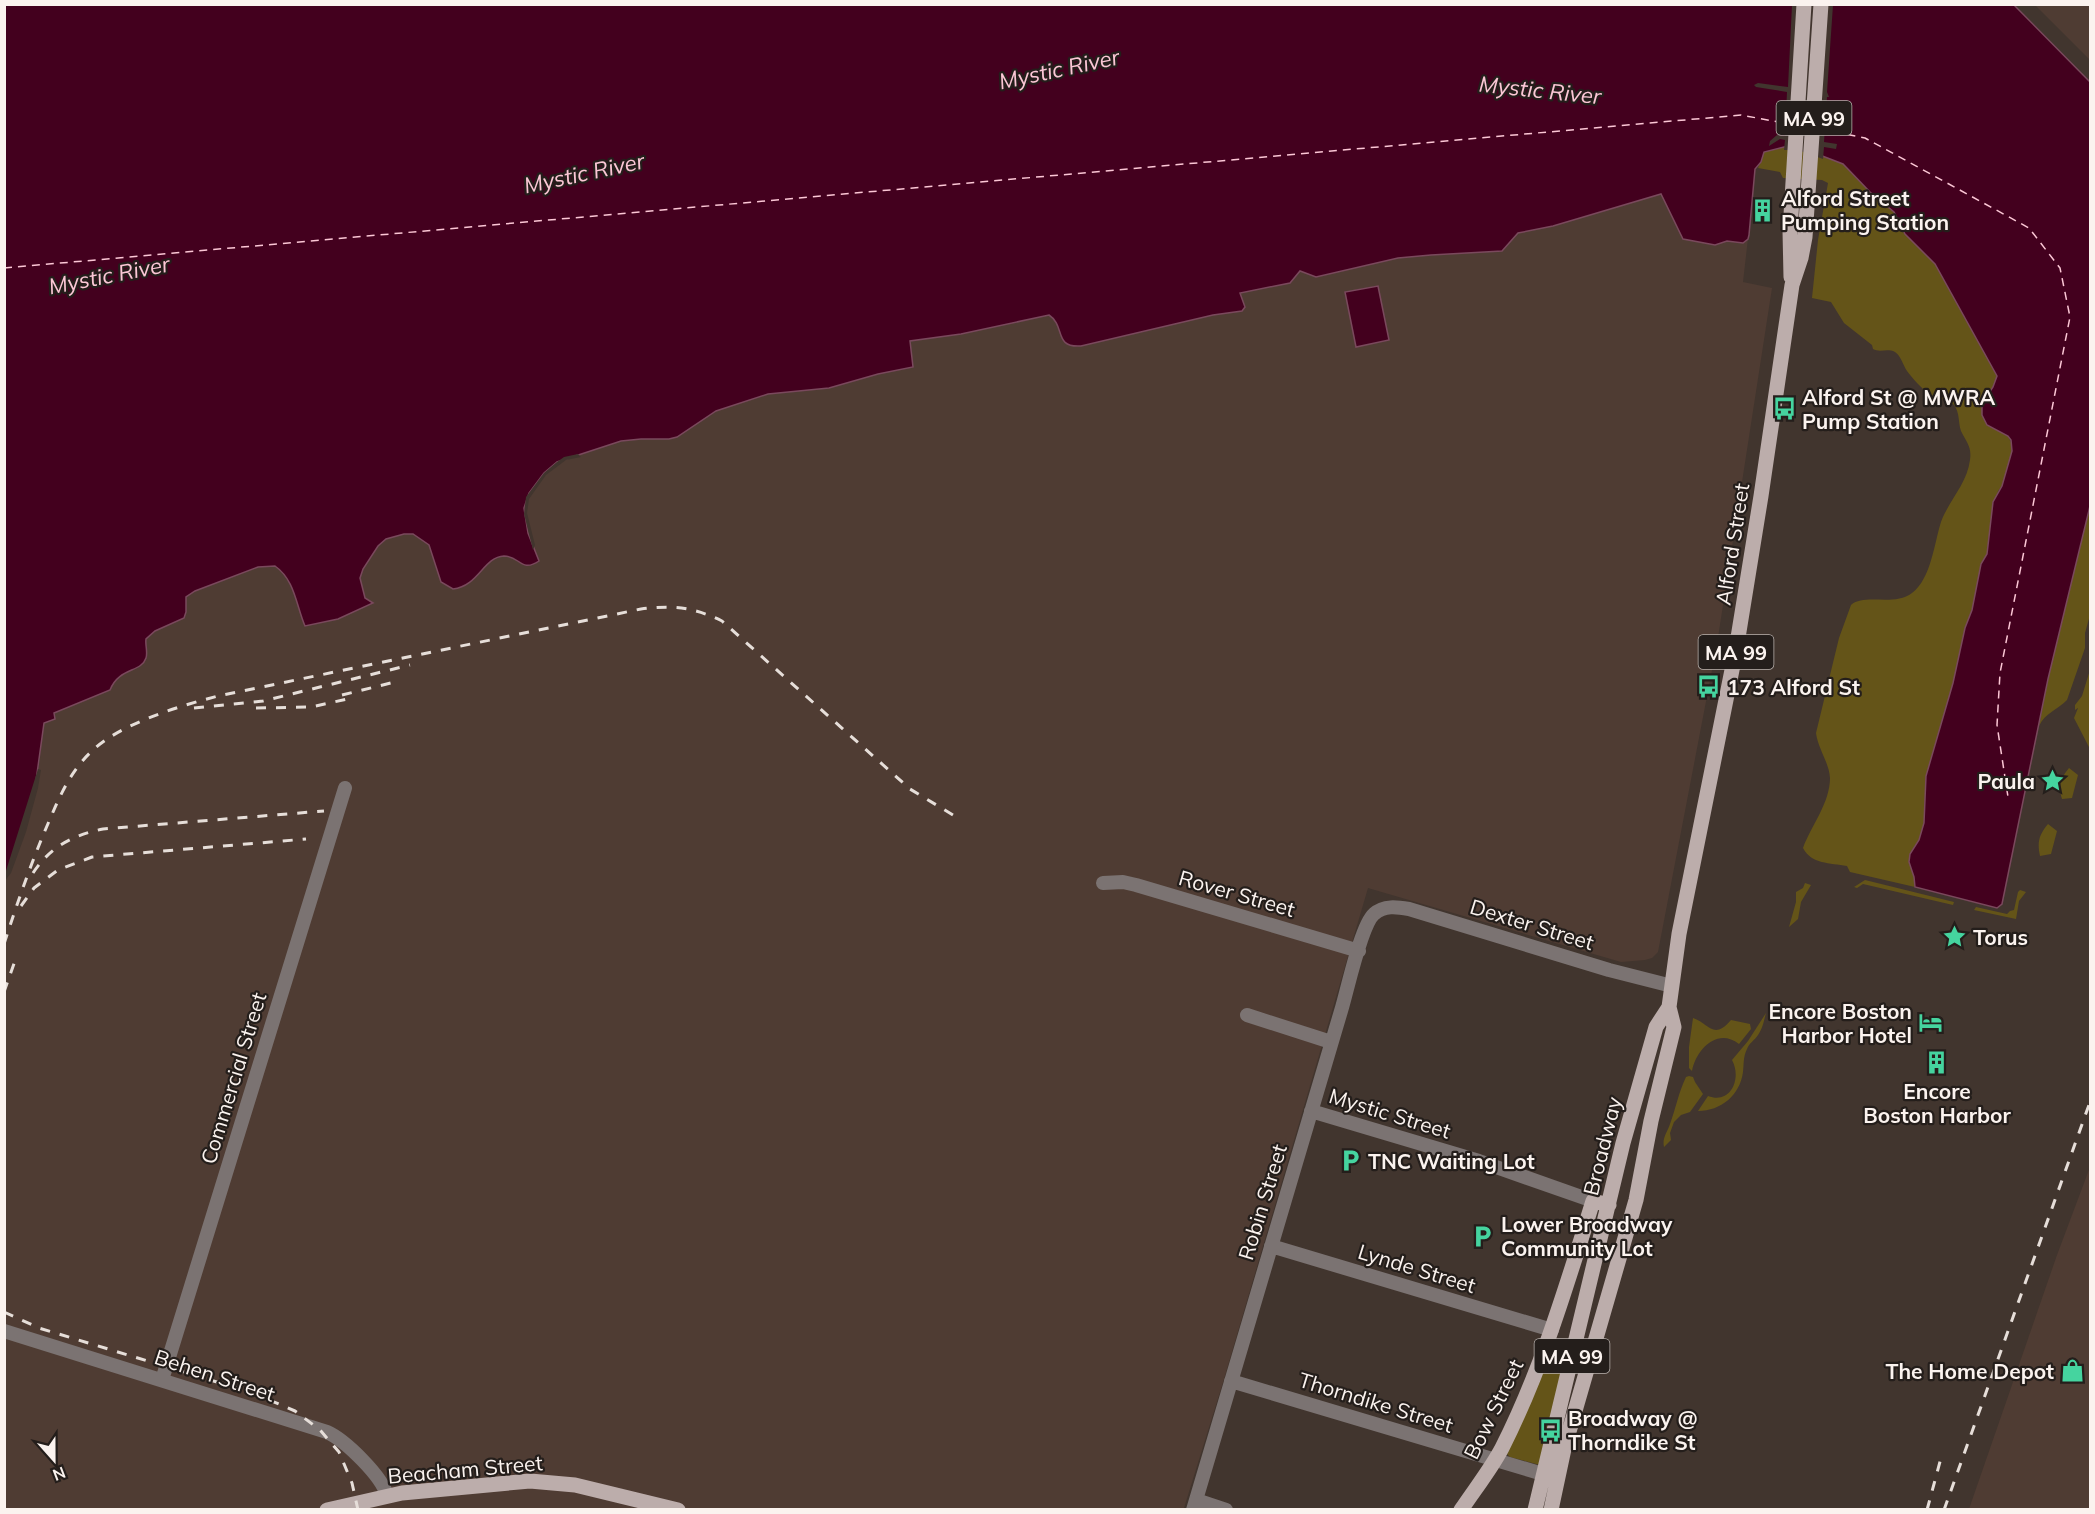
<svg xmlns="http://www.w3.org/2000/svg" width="2095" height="1514" viewBox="0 0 2095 1514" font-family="Mulish,sans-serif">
<rect width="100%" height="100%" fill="#41352e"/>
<path fill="#4f3c33" d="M 2035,5 L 2090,5 L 2090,60 Z
M 1661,194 L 1750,221 L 1743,282 L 1772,288 L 1717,644 L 1658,952 L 1652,958 L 1645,960 L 1621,962 L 1368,888 L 1224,1379 L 1184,1508 L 1186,1509 L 5,1509 L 4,879 L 35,788 L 40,758 L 58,507 L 710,416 L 716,411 L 768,394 L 829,388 L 878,374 L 913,367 L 910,341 L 961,334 L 1049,315 L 1057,323 L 1062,338 L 1081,346 L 1213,315 L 1242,311 L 1245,307 L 1240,293 L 1300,271 L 1316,277 L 1398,258 L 1457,253 L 1518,233 L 1553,226 Z
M 2090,1167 L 2090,1509 L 1969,1509 L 2057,1255 Z"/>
<path fill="#645418" d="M 1784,147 L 1799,147 L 1812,151 L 1843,164 L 1870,192 L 1894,212 L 1905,234 L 1935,263 L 1997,376 L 1993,387 L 1984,399 L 1999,430 L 2008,436 L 2012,445 L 2012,451 L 2002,486 L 1998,491 L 1987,554 L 1981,564 L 1972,610 L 1965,628 L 1953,683 L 1926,776 L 1924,823 L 1919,840 L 1914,847 L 1915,887 L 1850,872 L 1847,866 C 1830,863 1811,864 1803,848 C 1811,826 1830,803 1830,778 C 1829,762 1818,749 1816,733 L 1839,638 L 1851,605 C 1865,593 1894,607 1912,593 C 1931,579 1934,544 1941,522 C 1949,500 1967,484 1970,460 C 1972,446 1966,442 1961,431 C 1958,422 1960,413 1954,405 C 1949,399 1936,398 1929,394 C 1922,389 1912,378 1907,371 C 1903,365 1901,356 1895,352 C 1887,348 1880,353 1873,349 L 1872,345 L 1844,323 L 1831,302 L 1812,298 L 1818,240 L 1828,183 L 1822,180 L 1783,178 L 1780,172 L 1758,168 L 1764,152 Z
M 2090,506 L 2090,615 L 2085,633 L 2085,648 L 2067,700 C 2057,710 2045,713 2039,726 L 2048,679 Z
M 2090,670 L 2090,749 L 2074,718 L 2078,708 L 2075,710 L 2075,705 L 2082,696 Z
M 2069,768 L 2078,775 L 2072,798 L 2062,799 C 2058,786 2060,779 2069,768 Z
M 2048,824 L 2057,831 L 2051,854 L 2040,856 C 2037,842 2039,835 2048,824 Z
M 1865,880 L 1954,902 L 1953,905 L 1863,884 L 1857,888 L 1854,887 Z
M 1805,883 L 1811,885 L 1801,902 L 1798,919 L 1789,927 L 1796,902 L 1796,892 L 1803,888 Z
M 2020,890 L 2026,892 L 2019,901 L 2016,919 L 1974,910 L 1976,907 L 2007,914 L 2010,911 L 2014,910 L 2018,892 Z
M 1766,1013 C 1764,1020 1763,1028 1758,1035 C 1755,1040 1749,1043 1747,1049 C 1743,1057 1744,1064 1743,1072 C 1740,1095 1721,1111 1698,1111 L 1708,1096 C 1731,1105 1742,1078 1732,1060 L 1748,1041 Z
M 1693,1018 C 1709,1023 1713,1041 1731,1020 L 1750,1024 L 1751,1029 L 1739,1044 C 1717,1027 1696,1050 1692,1071 L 1689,1068 L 1689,1047 Z
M 1689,1076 L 1693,1077 L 1695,1082 L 1703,1094 L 1690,1112 L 1681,1115 L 1674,1122 L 1670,1133 L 1671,1140 L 1664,1147 C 1662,1138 1667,1133 1670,1124 C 1676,1108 1678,1094 1686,1077 Z
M 1558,1339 L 1570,1341 L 1540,1465 L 1510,1457 L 1507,1454 L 1553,1345 Z"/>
<path fill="#43001e" stroke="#7a495d" stroke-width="1.5" d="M 2013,4 L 2090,82 L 2090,506 L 2048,679 L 2002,904 L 1997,908 L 1915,887 L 1914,877 L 1909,862 L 1910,854 L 1919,840 L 1924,823 L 1926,776 L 1953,683 L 1965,628 L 1972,610 L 1981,564 L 1987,554 L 1993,502 L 2002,486 L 2012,451 L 2011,440 L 2008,436 L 1987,425 L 1982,415 L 1982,404 L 1993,387 L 1997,376 L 1935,264 L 1905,234 L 1894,212 L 1870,192 L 1843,164 L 1799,147 L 1784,147 L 1764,152 L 1761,162 L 1755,169 L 1749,235 L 1748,239 L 1743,243 L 1727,241 L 1715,245 L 1683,239 L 1661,194 L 1553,226 L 1518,233 L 1502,251 L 1431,255 L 1398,258 L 1316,277 L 1300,271 L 1290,283 L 1240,293 L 1245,307 L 1242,311 L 1213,315 L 1081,346 C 1053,348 1066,326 1049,315 L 961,334 L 910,341 L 913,367 L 878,374 L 829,388 L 768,394 L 716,411 L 677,437 L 669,439 L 641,439 L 621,441 L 557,462 L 544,473 L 529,493 L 524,508 L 528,533 L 539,561 C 521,573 520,556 504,556 C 483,557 479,586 453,589 L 441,582 L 429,545 L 413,534 L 404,534 L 386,539 L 378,546 L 363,569 L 360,578 L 365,598 L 373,603 L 338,619 L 305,626 C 296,605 295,580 275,566 L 258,567 L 195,591 L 186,597 L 186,612 L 184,618 L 155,631 L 146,639 C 145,645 148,652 146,658 C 141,673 119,667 110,690 L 54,713 L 55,719 L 44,723 L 35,788 L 5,879 L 5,5 Z
M 1378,286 L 1389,340 L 1356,347 L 1345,292 Z"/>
<path fill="#41352e" d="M 1792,5 L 1833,5 L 1827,92 L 1829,97 L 1827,97 L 1824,142 L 1837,144 L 1836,149 L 1824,147 L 1823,159 L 1798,150 L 1784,150 L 1785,140 L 1780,139 L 1769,146 L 1770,141 L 1777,135 L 1785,136 L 1787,92 L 1756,87 L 1754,85 L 1758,83 L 1788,87 Z
M 578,454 L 581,457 L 566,460 L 546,475 L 529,499 L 527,513 L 535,545 L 533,550 L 524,514 L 526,497 L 544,473 L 557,462 L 564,457 Z
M 38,769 L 41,770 L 38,788 L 26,832 L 11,873 L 4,882 L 5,874 Z"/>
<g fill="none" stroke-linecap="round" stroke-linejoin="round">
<path stroke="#fcc7d6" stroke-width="1.5" stroke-dasharray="8 6" stroke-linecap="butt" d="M 1820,129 L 1865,138 L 2029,228 L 2060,268 L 2070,317 L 2000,673 L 1997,725 L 2008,797
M 4,268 L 1741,115 L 1789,124"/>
<path stroke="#7b7372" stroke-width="14" d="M 1103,883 L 1123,882 L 1136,885 L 1359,951
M 1247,1015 L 1331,1042
M 1311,1111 L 1479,1161 L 1593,1201
M 1271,1246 L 1552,1330
M 4,1331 L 327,1432 C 345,1440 383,1477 387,1496
M 162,1380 L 345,788
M 1231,1381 L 1543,1474
M 1196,1500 L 1226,1510
M 1193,1510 L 1341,1011 C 1347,992 1361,925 1374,914 C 1384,905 1397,907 1409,909 L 1609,970 L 1672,986"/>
<path stroke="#bcadab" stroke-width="15" d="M 1791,277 L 1790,231 L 1804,4
M 327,1510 L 402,1493 L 530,1481 L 575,1485 L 678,1510
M 1461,1510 C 1475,1489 1491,1469 1502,1448 C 1542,1369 1567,1284 1593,1201 L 1609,1205
M 1535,1510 L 1623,1143 L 1656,1027 L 1669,1007
M 1551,1510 L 1564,1449 L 1636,1200 L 1651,1121 L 1674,1027 L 1669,1007 L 1679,934 L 1736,650 L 1761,496 L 1792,285 L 1801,258 L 1805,237 L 1821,4"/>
<path stroke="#e6ded9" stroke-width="3" stroke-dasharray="10 10" stroke-linecap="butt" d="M 342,695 L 399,681
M 194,708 L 263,701 L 410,665
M 256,708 L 311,707 L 352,698
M 33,873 C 50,847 73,835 103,829 L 324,811
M 21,906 L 34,888 L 58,870 L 92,857 L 306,839
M 4,944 C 18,901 32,860 50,819 C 61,793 72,769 93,750 C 122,723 180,706 218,696 L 641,609 C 673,605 693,607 722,621 L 910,789 L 953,815
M 4,992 L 17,955
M 4,1312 L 39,1328 L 253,1393 L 295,1411 L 320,1430 L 339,1452 L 352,1483 L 358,1510
M 1927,1510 L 1941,1458
M 1944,1510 L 2090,1102"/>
</g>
<defs>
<symbol id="building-bare" viewBox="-9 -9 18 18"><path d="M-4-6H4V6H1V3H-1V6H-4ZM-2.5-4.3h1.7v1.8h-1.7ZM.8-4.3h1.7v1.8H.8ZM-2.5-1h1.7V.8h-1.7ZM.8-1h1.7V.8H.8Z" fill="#45d49f" stroke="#241e1b" stroke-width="2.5" paint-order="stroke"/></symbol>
<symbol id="bus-bare" viewBox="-9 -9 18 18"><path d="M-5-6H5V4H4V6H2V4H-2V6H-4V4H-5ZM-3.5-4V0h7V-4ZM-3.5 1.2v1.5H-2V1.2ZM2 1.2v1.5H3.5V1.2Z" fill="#45d49f" stroke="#241e1b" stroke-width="2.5" paint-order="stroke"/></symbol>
<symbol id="sight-bare" viewBox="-9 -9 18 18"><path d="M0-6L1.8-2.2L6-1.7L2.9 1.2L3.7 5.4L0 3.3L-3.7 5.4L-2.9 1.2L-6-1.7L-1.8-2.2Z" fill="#45d49f" stroke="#241e1b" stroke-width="2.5" paint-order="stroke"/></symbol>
<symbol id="hotel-bare" viewBox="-9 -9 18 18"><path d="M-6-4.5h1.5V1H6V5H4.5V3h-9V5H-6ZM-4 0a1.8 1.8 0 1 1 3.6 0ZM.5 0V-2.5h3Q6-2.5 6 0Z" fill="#45d49f" stroke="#241e1b" stroke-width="2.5" paint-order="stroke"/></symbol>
<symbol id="parking-bare" viewBox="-9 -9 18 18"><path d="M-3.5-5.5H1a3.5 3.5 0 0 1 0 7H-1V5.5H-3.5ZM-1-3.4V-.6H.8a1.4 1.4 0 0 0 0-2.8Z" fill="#45d49f" stroke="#241e1b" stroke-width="2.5" paint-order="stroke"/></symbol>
<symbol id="shop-bare" viewBox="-9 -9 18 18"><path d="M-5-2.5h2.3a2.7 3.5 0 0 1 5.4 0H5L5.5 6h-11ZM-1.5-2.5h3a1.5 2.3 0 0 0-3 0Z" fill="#45d49f" stroke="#241e1b" stroke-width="2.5" paint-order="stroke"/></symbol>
</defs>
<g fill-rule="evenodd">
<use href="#building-bare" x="1746" y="194" width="33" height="33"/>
<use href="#bus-bare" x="1768" y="392" width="33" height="33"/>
<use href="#bus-bare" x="1692" y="670" width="33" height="33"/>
<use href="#sight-bare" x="2036" y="764" width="33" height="33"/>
<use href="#sight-bare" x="1938" y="920" width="33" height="33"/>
<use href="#hotel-bare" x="1914" y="1006" width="33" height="33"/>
<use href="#building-bare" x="1920" y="1046" width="33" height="33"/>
<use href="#parking-bare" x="1334" y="1144" width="33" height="33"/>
<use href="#parking-bare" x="1466" y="1220" width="33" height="33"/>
<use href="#shop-bare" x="2056" y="1354" width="33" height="33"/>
<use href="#bus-bare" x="1534" y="1414" width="33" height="33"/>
</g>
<g text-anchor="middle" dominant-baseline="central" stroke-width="4.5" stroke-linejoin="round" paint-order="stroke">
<g fill="#241e1b" stroke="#bab3af" stroke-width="1.5">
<rect x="1776.5" y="101" width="75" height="34" rx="4.5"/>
<rect x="1698.5" y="635" width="75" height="34" rx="4.5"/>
<rect x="1534.5" y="1339" width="75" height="34" rx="4.5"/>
</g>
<g font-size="20" font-weight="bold" fill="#fbf3ef">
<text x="1814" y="118">MA 99</text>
<text x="1736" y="652">MA 99</text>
<text x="1572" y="1356">MA 99</text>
</g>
<g font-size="21" font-weight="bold" fill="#fbf3ef" stroke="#241e1b" text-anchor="start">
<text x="1781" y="198">Alford Street<tspan x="1781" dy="24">Pumping Station</tspan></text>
<text x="1802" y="397">Alford St @ MWRA<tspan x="1802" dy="24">Pump Station</tspan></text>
<text x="1727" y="687">173 Alford St</text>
<text x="2035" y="781" text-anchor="end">Paula</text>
<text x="1973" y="937">Torus</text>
<text x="1912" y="1011" text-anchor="end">Encore Boston<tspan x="1912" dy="24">Harbor Hotel</tspan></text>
<text x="1937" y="1091" text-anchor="middle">Encore<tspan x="1937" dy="24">Boston Harbor</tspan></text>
<text x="1368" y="1161">TNC Waiting Lot</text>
<text x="1501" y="1224">Lower Broadway<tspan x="1501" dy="24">Community Lot</tspan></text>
<text x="2054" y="1371" text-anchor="end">The Home Depot</text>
<text x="1568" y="1418">Broadway @<tspan x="1568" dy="24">Thorndike St</tspan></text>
</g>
<g font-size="21" fill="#fbf3ef" stroke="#241e1b">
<text transform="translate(1732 544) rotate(-81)">Alford Street</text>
<text transform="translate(1237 893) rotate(16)">Rover Street</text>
<text transform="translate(1532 924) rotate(17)">Dexter Street</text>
<text transform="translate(233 1078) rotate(-73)">Commercial Street</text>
<text transform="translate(1390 1113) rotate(17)">Mystic Street</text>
<text transform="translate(1602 1146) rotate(-76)">Broadway</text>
<text transform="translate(1262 1202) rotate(-73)">Robin Street</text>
<text transform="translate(1417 1268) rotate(17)">Lynde Street</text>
<text transform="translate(215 1375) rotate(18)">Behen Street</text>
<text transform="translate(1376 1402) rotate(17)">Thorndike Street</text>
<text transform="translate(1493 1409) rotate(-64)">Bow Street</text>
<text transform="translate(465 1469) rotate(-5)">Beacham Street</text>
</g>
<g font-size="22" font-style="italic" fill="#fcc7d6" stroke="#241e1b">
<text transform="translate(1059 69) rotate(-12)">Mystic River</text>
<text transform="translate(1540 90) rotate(6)">Mystic River</text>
<text transform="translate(584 173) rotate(-12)">Mystic River</text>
<text transform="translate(109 275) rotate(-11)">Mystic River</text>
</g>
</g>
<rect width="2095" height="1514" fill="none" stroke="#fbf3ef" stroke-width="12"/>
<g transform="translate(54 1460) rotate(159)" stroke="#241e1b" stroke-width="4.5" paint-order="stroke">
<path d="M0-4.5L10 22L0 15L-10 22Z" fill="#fbf3ef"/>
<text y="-9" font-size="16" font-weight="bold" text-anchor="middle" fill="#fbf3ef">N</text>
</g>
</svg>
